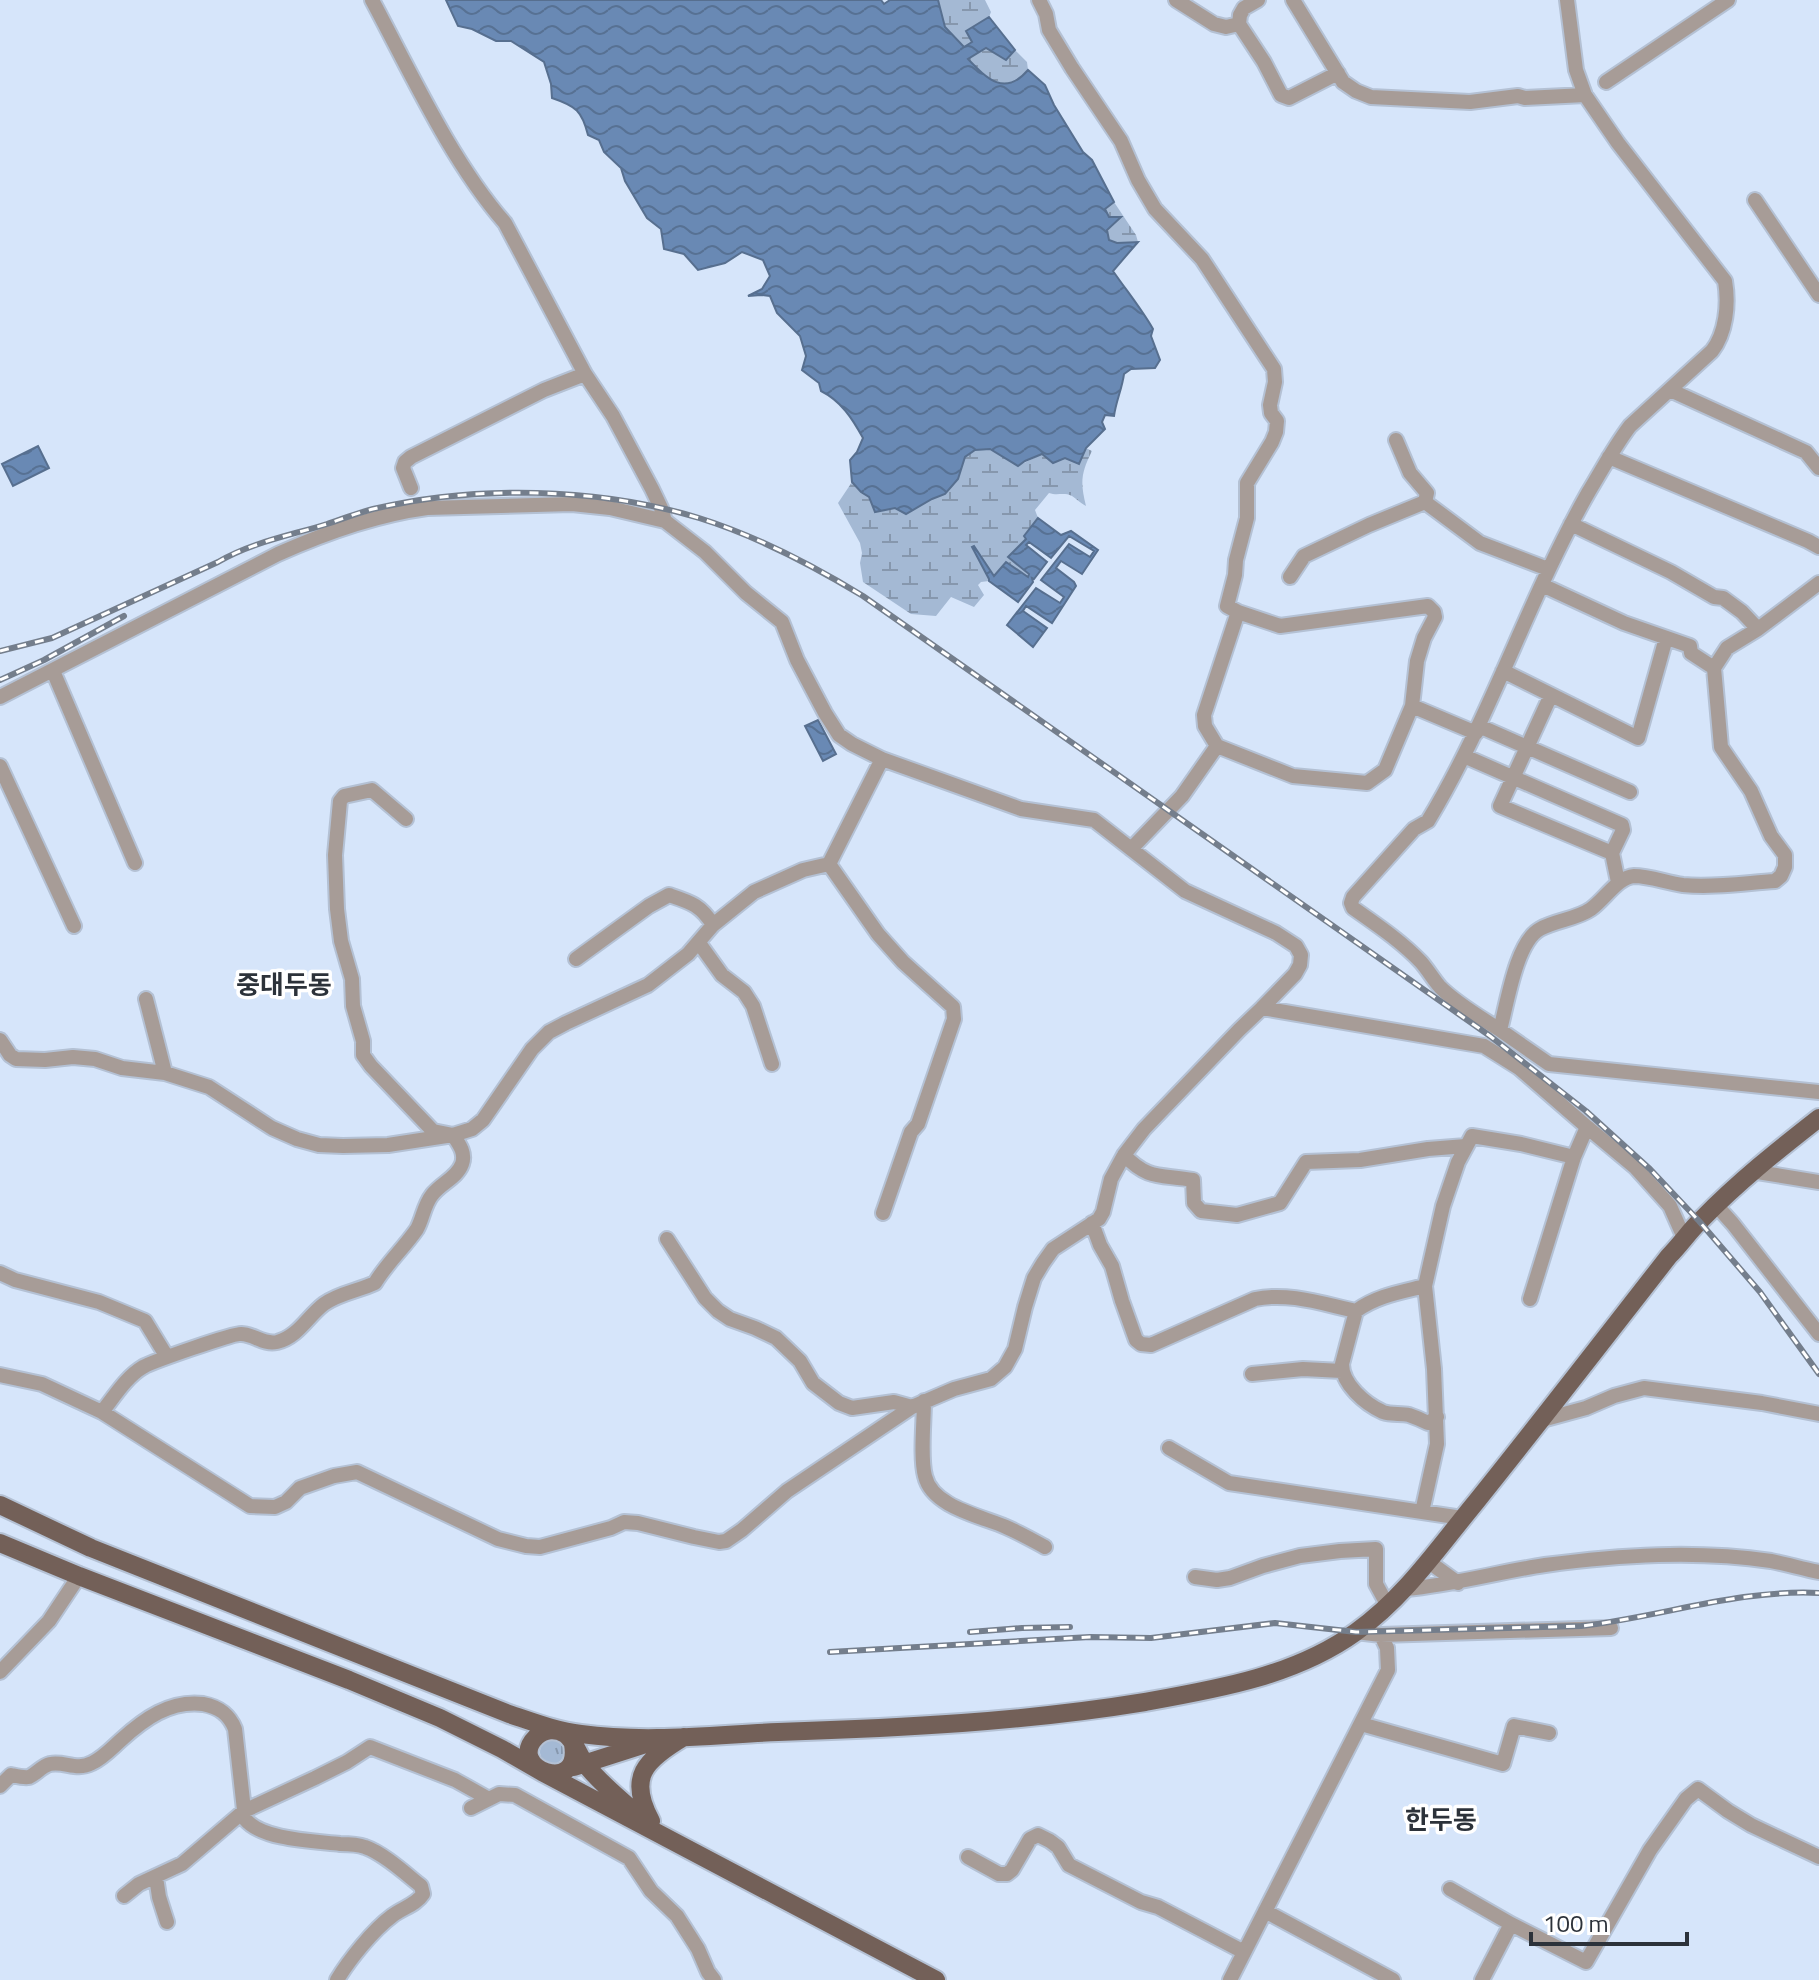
<svg xmlns="http://www.w3.org/2000/svg" width="1819" height="1980" viewBox="0 0 1819 1980" font-family="'Titillium Web','Noto Sans KR',sans-serif">
<defs>
<pattern id="grass-tufts" width="24" height="20" patternUnits="userSpaceOnUse" patternTransform="scale(2)"><rect width="24" height="20" fill="#a4b9d4"/><path d="M3 7l-1-3M5 7V3M7 7l1-3M15 17l-1-3M17 17v-4M19 17l1-3" fill="none" stroke="#8697ad"/></pattern>
<pattern id="wetland-marsh" width="20" height="14" patternUnits="userSpaceOnUse" patternTransform="scale(2)"><rect width="20" height="14" fill="#a4b9d4"/><path d="M1 5h8M5 5V1M11 12h8M15 12V8" fill="none" stroke="#8697ad"/></pattern>
<pattern id="water-waves" width="16" height="10" patternUnits="userSpaceOnUse" patternTransform="scale(2)"><rect width="16" height="10" fill="#6989b4"/><path d="M0 5q4-4 8 0t8 0" fill="none" stroke="#577193"/></pattern>
</defs>
<rect width="100%" height="100%" fill="#d6e5fa"/>
<path fill="url(#grass-tufts)" d="M540 1752a12 12 0 1 1 24 0a12 12 0 1 1-24 0Z"/>
<path fill="url(#wetland-marsh)" d="M 938,0 L 985,0 L 991,12 L 989,17 L 967,31 L 972,42 L 964,47 L 945,27 Z
M 986,48 L 1006,60 L 1015,50 L 1027,62 L 1028,70 C 1005,97 987,79 967,59 Z
M 1114,202 L 1136,235 L 1138,242 L 1117,243 L 1109,240 L 1107,230 L 1119,217 L 1109,217 L 1105,209 Z
M 1086,448 L 1092,451 C 1081,473 1080,482 1086,506 C 1080,503 1077,499 1072,496 C 1064,492 1057,496 1049,493 L 1035,510 L 1038,518 L 1024,536 L 1026,539 L 1009,557 L 1029,574 L 1028,578 L 994,577 L 973,547 L 972,548 L 989,579 L 989,581 L 981,582 L 978,585 L 984,595 L 974,607 L 951,597 L 936,616 L 911,614 L 863,582 L 860,563 L 862,553 L 860,543 L 838,503 L 852,482 L 861,492 L 869,497 L 875,512 L 895,508 L 906,514 L 932,499 L 945,493 L 958,479 L 965,457 L 975,450 L 990,449 L 1018,466 L 1042,454 Z"/>
<path fill="url(#water-waves)" stroke="#576f8f" stroke-width="2" d="M 446,0 L 881,0 L 884,4 L 890,0 L 938,0 L 945,27 L 964,47 L 972,42 L 966,31 L 989,17 L 1015,50 L 1006,60 L 986,48 L 968,59 C 987,79 1005,97 1028,70 L 1045,85 L 1054,105 L 1083,152 L 1092,160 L 1114,202 L 1105,209 L 1109,217 L 1121,217 L 1107,230 L 1109,240 L 1117,243 L 1138,242 L 1113,271 C 1126,290 1141,308 1153,329 L 1151,336 L 1160,360 L 1155,368 L 1131,369 L 1124,374 C 1122,389 1116,401 1114,416 L 1105,415 L 1102,422 L 1105,429 L 1086,448 L 1079,464 L 1065,458 L 1053,463 L 1042,454 L 1025,461 L 1018,466 L 990,449 L 975,450 L 965,457 L 958,479 L 945,494 L 932,499 L 906,514 L 895,508 L 875,512 L 869,497 L 861,492 L 852,482 L 850,460 L 857,452 L 863,438 C 852,418 841,401 821,391 L 819,383 L 802,370 L 806,356 L 800,336 L 777,313 L 770,296 L 761,295 L 748,296 L 762,289 L 770,276 L 763,260 L 742,252 L 725,263 L 698,270 L 684,254 L 664,249 L 661,229 L 647,218 L 625,181 L 621,168 L 604,152 L 599,140 L 588,135 C 582,111 576,106 552,98 L 551,84 L 544,62 L 511,41 L 496,41 L 472,29 L 458,26 Z
M 38,446 L 49,468 L 13,486 L 2,464 Z
M 1038,518 L 1061,535 L 1071,531 L 1098,550 L 1082,574 L 1061,561 L 1056,568 L 1074,582 L 1076,586 L 1052,623 L 1026,606 L 1023,611 L 1047,628 L 1033,647 L 1007,625 L 1036,588 L 1060,603 L 1064,597 L 1041,580 L 1069,544 L 1090,557 L 1094,551 L 1069,536 L 1051,558 L 1029,542 L 1026,545 L 1047,562 L 1034,579 L 1032,578 L 1033,582 L 1018,602 L 989,581 L 989,579 L 972,547 L 974,546 L 994,576 L 1006,562 L 1028,577 L 1029,574 L 1008,557 L 1026,539 L 1024,536 Z
M 818,720 L 836,754 L 823,761 L 805,726 Z"/>
<g fill="none" stroke-linecap="round" stroke-linejoin="round">
<defs>
<path id="minor" d="M 372,0 C 411,73 451,161 505,223 L 585,374 L 613,416 L 652,489 L 661,508 L 665,521
M 1039,0 L 1046,14 L 1049,30 L 1072,68 L 1121,141 L 1138,180 L 1155,209 L 1202,259 L 1274,369 L 1275,382 L 1270,405 L 1271,413 L 1277,421 L 1276,432 L 1272,442 L 1247,483 L 1247,518 L 1236,560 L 1235,575 L 1227,606 L 1238,612 L 1204,715 L 1205,726 L 1217,746 L 1293,776 L 1367,783 L 1385,770 L 1412,706 L 1417,661 L 1424,638 L 1435,617 L 1434,612 L 1428,606 L 1280,626 L 1238,612
M 1176,0 L 1214,24 L 1226,27 L 1239,24
M 1258,0 L 1244,8 L 1240,15 L 1239,24 L 1264,62 L 1281,95 L 1289,98 L 1338,73
M 1293,0 L 1343,82 L 1356,91 L 1371,97 L 1470,102 L 1518,96 L 1525,98 L 1585,95
M 1606,82 L 1728,0
M 1755,200 L 1819,295
M 1670,390 L 1806,452 L 1819,468
M 1396,440 L 1410,473 L 1427,493 L 1425,502 L 1480,543 L 1548,569
M 1609,457 L 1808,541 L 1819,547
M 411,488 L 403,468 L 405,462 L 411,457 L 544,390 L 585,374
M 1571,524 L 1671,572 L 1714,597 L 1723,598 L 1742,612 L 1758,629
M 1290,577 L 1304,556 L 1369,525 L 1425,502
M 1819,583 L 1758,629 L 1727,648 L 1714,668 L 1721,747 L 1751,791 L 1771,836 L 1785,855 L 1785,867 L 1781,876 L 1775,881 C 1745,883 1713,888 1683,885 C 1667,883 1650,876 1634,876 C 1618,877 1605,899 1591,909 C 1577,919 1556,920 1540,929 C 1516,942 1507,1004 1500,1030 L 1549,1064 L 1819,1092
M 1542,585 L 1624,623 L 1690,646 L 1691,653 L 1714,668
M 53,671 L 135,863
M 1503,671 L 1638,738 L 1666,638
M 1551,695 L 1500,806 L 1612,853
M 0,697 L 278,554 C 325,533 375,515 427,508 L 572,504 L 610,508 L 665,521 L 705,552 L 746,593 L 782,622 L 797,660 L 825,713 L 839,735 L 852,744 L 882,759 L 1021,809 L 1094,820 L 1185,891 L 1276,933 L 1296,946 L 1301,955 L 1300,965 L 1295,974 L 1262,1008
M 1412,706 L 1476,733
M 1479,726 L 1630,792
M 1464,756 L 1622,825 L 1623,830 L 1612,853 L 1618,882
M 0,766 L 74,926
M 1131,849 L 1182,796 L 1217,746
M 829,864 L 878,934 L 903,962 L 953,1007 L 954,1019 L 918,1124 L 911,1132 L 883,1213
M 699,943 L 722,975 L 744,992 L 753,1006 L 772,1064
M 576,959 L 649,906 L 669,895 C 690,902 701,905 713,925
M 146,999 L 165,1073
M 1500,1030 C 1480,1017 1457,1004 1440,987 C 1433,979 1428,970 1421,962 C 1401,941 1377,925 1353,908 L 1351,903 L 1353,897 L 1414,829 L 1428,821 C 1491,717 1528,599 1588,493 C 1602,470 1614,447 1630,426 L 1712,351 C 1726,333 1729,304 1725,281 L 1618,143 L 1585,95 L 1576,70 L 1567,0
M 0,1040 L 10,1055 L 16,1059 L 45,1060 L 73,1057 L 95,1059 L 122,1068 L 165,1073 L 209,1087 L 272,1128 L 297,1139 L 319,1145 L 343,1146 L 388,1145 L 453,1135 L 472,1129 L 483,1120 L 532,1049 L 549,1032 L 566,1023 L 648,985 L 688,954 L 713,925 L 754,892 L 803,870 L 829,864 L 882,759
M 1124,1155 C 1149,1181 1161,1174 1193,1180 L 1194,1203 L 1201,1211 L 1237,1215 L 1280,1203 L 1306,1162 L 1360,1160 L 1428,1149 L 1466,1146
M 1751,1171 L 1819,1182
M 1716,1205 L 1733,1224 L 1819,1334
M 1092,1223 L 1100,1245 L 1112,1266 L 1122,1301 L 1136,1340 L 1141,1344 L 1151,1345 L 1255,1299 C 1289,1292 1323,1304 1356,1311 C 1376,1296 1401,1292 1425,1286
M 667,1239 L 705,1298 L 718,1311 L 730,1319 L 755,1328 L 776,1338 L 800,1361 L 813,1383 L 839,1403 L 852,1408 L 894,1402 L 912,1407
M 0,1273 L 15,1280 L 99,1302 L 145,1321 L 167,1357
M 1530,1299 L 1574,1157 L 1587,1127 L 1635,1167 L 1670,1206 L 1685,1240
M 1356,1311 L 1342,1364 C 1342,1384 1365,1404 1383,1412 C 1391,1415 1401,1413 1409,1415 C 1415,1417 1422,1420 1428,1423 L 1437,1417
M 1252,1374 L 1303,1369 L 1342,1371
M 0,1375 L 42,1384 L 102,1412 L 250,1506 L 275,1507 L 286,1502 L 300,1488 L 334,1476 L 357,1472 L 498,1539 L 526,1546 L 540,1547 L 611,1528 L 624,1522 L 638,1523 L 694,1537 L 719,1542 L 726,1541 L 742,1530 L 787,1491 L 912,1407 L 954,1389 L 991,1379 L 1005,1367 L 1015,1349 L 1025,1307 L 1034,1278 L 1043,1263 L 1053,1249 L 1099,1219 L 1103,1212 L 1111,1179 L 1124,1155 L 1144,1129 L 1239,1030 L 1262,1008 L 1484,1046 L 1519,1068 L 1587,1127
M 924,1401 C 924,1421 920,1458 925,1476 C 932,1507 981,1516 1006,1527 C 1020,1533 1032,1540 1045,1547
M 102,1412 C 114,1397 126,1377 143,1367 C 151,1362 234,1333 241,1334 C 254,1334 263,1345 277,1342 C 298,1337 308,1316 324,1304 C 339,1293 358,1291 375,1283 C 387,1263 404,1248 417,1229 C 423,1218 424,1205 432,1195 C 441,1183 457,1178 462,1164 C 466,1153 459,1144 453,1135 L 433,1131 L 371,1066 L 363,1055 L 363,1041 L 353,1006 L 352,979 L 341,941 L 337,909 L 335,855 L 340,801 L 344,796 L 372,790 L 406,819
M 1542,1420 L 1586,1408 L 1614,1396 L 1644,1388 L 1762,1403 L 1819,1414
M 1169,1448 L 1229,1483 L 1462,1518
M 1422,1512 L 1437,1444 L 1434,1369 L 1425,1286 L 1443,1206 L 1458,1162 L 1472,1136 L 1521,1144 L 1574,1157
M 1429,1562 L 1458,1583
M 1195,1577 L 1217,1580 L 1230,1578 L 1263,1566 L 1300,1556 L 1340,1551 L 1376,1549 L 1376,1584 L 1388,1606
M 1406,1589 C 1453,1585 1498,1572 1545,1565 C 1620,1555 1696,1550 1771,1561 C 1787,1564 1803,1569 1819,1572
M 1356,1632 L 1381,1635 L 1611,1628
M 0,1672 L 49,1621 L 79,1576
M 1361,1724 L 1503,1764 L 1514,1726 L 1549,1733
M 0,1786 L 11,1775 C 16,1776 24,1778 29,1777 C 36,1774 42,1766 50,1764 C 65,1761 76,1771 92,1763 C 103,1758 112,1748 121,1740 C 144,1719 170,1700 203,1704 C 219,1707 229,1714 235,1729 L 245,1819 C 262,1840 314,1841 340,1844 C 348,1844 357,1844 365,1847 C 383,1853 406,1874 421,1886 L 423,1894 C 416,1905 402,1908 392,1916 C 373,1930 349,1960 337,1980
M 471,1808 L 499,1794 L 515,1795 L 629,1858 L 651,1891 L 677,1916 L 698,1949 L 708,1972 L 714,1980
M 968,1857 L 999,1874 L 1007,1874 L 1012,1870 L 1030,1839 L 1038,1835 L 1050,1841 L 1058,1847 L 1069,1865 L 1141,1902 L 1158,1907 L 1244,1952
M 156,1877 L 159,1897 L 167,1922
M 1450,1889 L 1511,1924
M 124,1896 L 139,1884 L 182,1864 L 244,1811 L 315,1778 L 347,1762 L 370,1747 L 455,1780 L 489,1799
M 1265,1911 L 1393,1980
M 1230,1980 L 1388,1670 L 1387,1648 L 1381,1635
M 1482,1980 L 1511,1924 L 1586,1962 L 1650,1850 L 1686,1799 L 1698,1789 L 1728,1811 L 1751,1825 L 1819,1857"/>
<path id="major" d="M 0,1505 L 91,1548 L 509,1714 C 533,1722 556,1731 581,1734 C 646,1743 713,1735 778,1732 C 901,1728 1023,1722 1145,1702 C 1218,1689 1295,1676 1356,1632 C 1405,1597 1438,1548 1476,1502 C 1541,1421 1605,1338 1669,1256 C 1681,1244 1690,1230 1702,1219 C 1738,1182 1778,1150 1819,1118
M 0,1543 L 79,1576 L 349,1680 L 440,1718 L 502,1749 L 542,1772 L 936,1980
M 573,1744 C 582,1797 505,1768 536,1737 C 544,1729 556,1728 565,1734 C 575,1741 579,1756 586,1765 C 601,1784 619,1798 636,1813
M 574,1767 L 649,1743
M 651,1821 C 627,1777 645,1760 684,1737"/>
</defs>
<use href="#minor" stroke="#b4c1d4" stroke-width="18"/>
<use href="#major" stroke="#b4c1d4" stroke-width="22"/>
<use href="#minor" stroke="#a79c97" stroke-width="14"/>
<use href="#major" stroke="#736058" stroke-width="18"/>
<defs>
<path id="rail" d="M 0,651 L 52,638 L 218,562 C 253,542 288,536 327,524 C 342,519 357,513 373,509 C 475,485 598,487 699,518 C 757,536 812,565 863,596 L 1490,1036 L 1586,1111 L 1650,1169 L 1699,1221 L 1760,1292 L 1819,1374
M 0,680 L 44,660 L 124,616
M 970,1632 L 1022,1628 L 1070,1627
M 830,1652 L 1090,1637 L 1151,1638 L 1275,1623 L 1356,1632 L 1581,1626 C 1661,1617 1738,1589 1819,1593"/>
</defs>
<use href="#rail" stroke="#747e8c" stroke-width="6"/>
<use href="#rail" stroke="#fff" stroke-width="3" stroke-dasharray="9" stroke-linecap="butt"/>
</g>
<g text-anchor="middle" dominant-baseline="central" stroke-width="7" stroke-linejoin="round" paint-order="stroke">
<g font-size="26" font-weight="bold" fill="#2c323a" stroke="#fff">
<text x="284" y="984">중대두동</text>
<text x="1441" y="1819">한두동</text>
</g>
</g>
<path d="M1531 1932v12h156v-12" fill="none" stroke="#2c323a" stroke-width="4"/>
<text x="1543" y="1932" font-size="24" fill="#2c323a" stroke="#ffffff" stroke-width="6" paint-order="stroke">100 m</text>
</svg>
